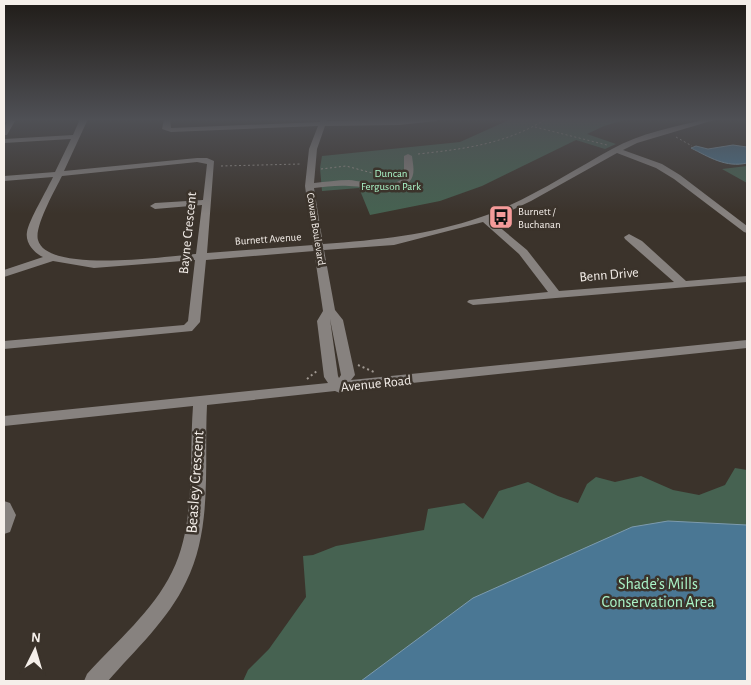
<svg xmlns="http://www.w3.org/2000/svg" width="751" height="685" viewBox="0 0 751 685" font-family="'Alegreya Sans',sans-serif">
<rect width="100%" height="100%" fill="#3b332b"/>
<path fill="#466251" d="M 511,119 L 628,119 L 604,126 L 587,134 L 616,144 L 605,149 L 576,140 L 482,186 L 440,201 L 370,215 L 359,188 L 322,191 L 320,168 L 322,156 L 460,142 Z
M 747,166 L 747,183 L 722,169 Z
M 735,468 L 747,470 L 747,681 L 243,681 L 248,670 L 269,649 L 306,597 L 303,556 L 313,555 L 336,546 L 424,530 L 428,509 L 464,503 L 483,519 L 499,491 L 528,482 L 558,496 L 578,503 L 587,484 L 596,477 L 615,482 L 641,476 L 673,490 L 699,495 L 725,485 Z"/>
<path fill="#4a7794" stroke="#7d9bae" d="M 733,145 L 747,147 L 747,163 C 726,168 709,157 691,148 L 696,146 L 708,149 Z
M 668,521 L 747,525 L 747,681 L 361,681 L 473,598 L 632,527 Z"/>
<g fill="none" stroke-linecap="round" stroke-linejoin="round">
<path stroke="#9f9891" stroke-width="1" stroke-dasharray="2 2.5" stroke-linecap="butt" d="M 535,127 L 607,145
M 676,137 L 692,146
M 418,154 C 464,149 506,144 546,119
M 221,166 L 301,164
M 321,169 L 346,166 L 376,174 L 398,172"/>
<path stroke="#9f9891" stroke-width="2" stroke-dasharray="2 3" stroke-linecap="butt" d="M 358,365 L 374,372
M 307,379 L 318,370"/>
<path fill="#87827f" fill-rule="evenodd" d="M 4,119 L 15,121 L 7,135 L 4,135 L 4,127 L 7,122 L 4,122 Z
M 80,119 L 88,119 L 64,171 L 197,158 L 207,158 L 214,161 L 207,253 L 313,245 L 305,186 L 309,149 L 318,126 L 171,132 L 162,129 L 164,119 L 170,119 L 171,128 L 320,122 L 321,119 L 327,119 L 327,121 L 439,119 L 436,121 L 399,125 L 325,126 L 317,149 L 314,183 C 325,182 337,180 349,180 C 363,181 396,191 404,176 L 404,156 L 408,154 L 412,156 C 413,165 416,175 409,182 C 396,197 366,186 349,186 C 337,185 325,187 314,188 L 323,244 C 378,240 429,235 481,217 C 527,201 570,172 612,149 C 640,133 675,127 706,119 L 715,119 L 714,120 L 637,143 L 623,150 L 662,164 L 680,175 L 747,226 L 747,233 L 744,232 L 674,179 L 656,168 L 617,153 L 531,201 L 491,220 L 527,250 L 559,291 L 674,282 L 625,239 L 624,237 L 629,234 L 642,241 L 686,281 L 747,276 L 747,282 L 473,305 L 467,302 L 469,300 L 548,292 L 519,254 L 483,222 L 394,245 L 324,250 L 335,310 L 343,320 L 355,375 L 351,380 L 747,340 L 747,348 L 345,390 L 340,393 L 335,391 L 207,405 C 204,464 213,528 186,582 C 168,620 135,650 108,681 L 84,681 L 87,674 C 116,642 153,611 172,572 C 196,525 189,458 193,406 L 4,426 L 4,416 L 328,383 L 324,377 L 317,321 L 323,311 L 314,251 L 206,260 L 200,322 L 192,331 L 4,349 L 4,341 L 184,325 L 188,321 L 195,260 L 94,268 L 53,261 L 4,277 L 4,270 L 43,257 C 34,253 25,243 27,232 C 29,220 47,190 53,177 L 4,181 L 4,176 L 55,172 L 71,139 L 4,143 L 4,139 L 73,135 ZM 197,162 L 207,164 L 203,200 L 155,203 L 150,206 L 155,209 L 202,205 L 196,254 C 168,256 47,274 38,240 C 34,227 55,190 62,176 ZM 330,319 L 341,375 L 339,378 L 338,376 Z
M 4,501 L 10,503 L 16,515 L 10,532 L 4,534 Z"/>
</g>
<linearGradient id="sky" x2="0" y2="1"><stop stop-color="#201c18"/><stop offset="0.56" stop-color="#4f5055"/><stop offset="1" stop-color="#4f5055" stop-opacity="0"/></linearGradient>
<rect width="751" height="214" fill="url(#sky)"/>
<defs>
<symbol id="bus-square" viewBox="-11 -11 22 22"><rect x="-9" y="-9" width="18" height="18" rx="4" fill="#f59b9a" stroke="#3b332b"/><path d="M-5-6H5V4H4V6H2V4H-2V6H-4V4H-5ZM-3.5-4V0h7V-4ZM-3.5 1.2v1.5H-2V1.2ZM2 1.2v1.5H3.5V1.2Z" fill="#111"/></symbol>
</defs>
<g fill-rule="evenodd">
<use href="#bus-square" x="487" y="203" width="28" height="28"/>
</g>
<g text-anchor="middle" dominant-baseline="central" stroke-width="5" stroke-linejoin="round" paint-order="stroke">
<g font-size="11" fill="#aaf4c7" stroke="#3b332b">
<text x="391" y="173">Duncan<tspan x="391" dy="13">Ferguson Park</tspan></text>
</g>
<g font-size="11" fill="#f5efea" stroke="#3b332b" text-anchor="start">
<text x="518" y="211">Burnett /<tspan x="518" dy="13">Buchanan</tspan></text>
</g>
<g font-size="11" fill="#f5efea" stroke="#3b332b">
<text transform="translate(316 229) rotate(81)">Cowan Boulevard</text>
<text transform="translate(268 239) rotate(-4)">Burnett Avenue</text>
</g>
<g font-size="14" fill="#f5efea" stroke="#3b332b">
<text transform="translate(188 233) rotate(-84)">Bayne Crescent</text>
<text transform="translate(609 275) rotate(-5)">Benn Drive</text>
<text transform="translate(376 384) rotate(-6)">Avenue Road</text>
</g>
<g font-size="16" fill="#f5efea" stroke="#3b332b">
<text transform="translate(195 482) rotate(-86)">Beasley Crescent</text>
</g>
<g font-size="16" fill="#aaf4c7" stroke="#3b332b">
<text x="658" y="584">Shade’s Mills<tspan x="658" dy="18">Conservation Area</tspan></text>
</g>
</g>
<rect width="751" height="685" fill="none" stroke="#f5efea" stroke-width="10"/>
<g transform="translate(35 650) rotate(5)" stroke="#3b332b" stroke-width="4" paint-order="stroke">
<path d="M0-4L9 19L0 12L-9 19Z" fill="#f5efea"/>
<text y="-8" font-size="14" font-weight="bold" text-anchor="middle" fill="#f5efea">N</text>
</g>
</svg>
